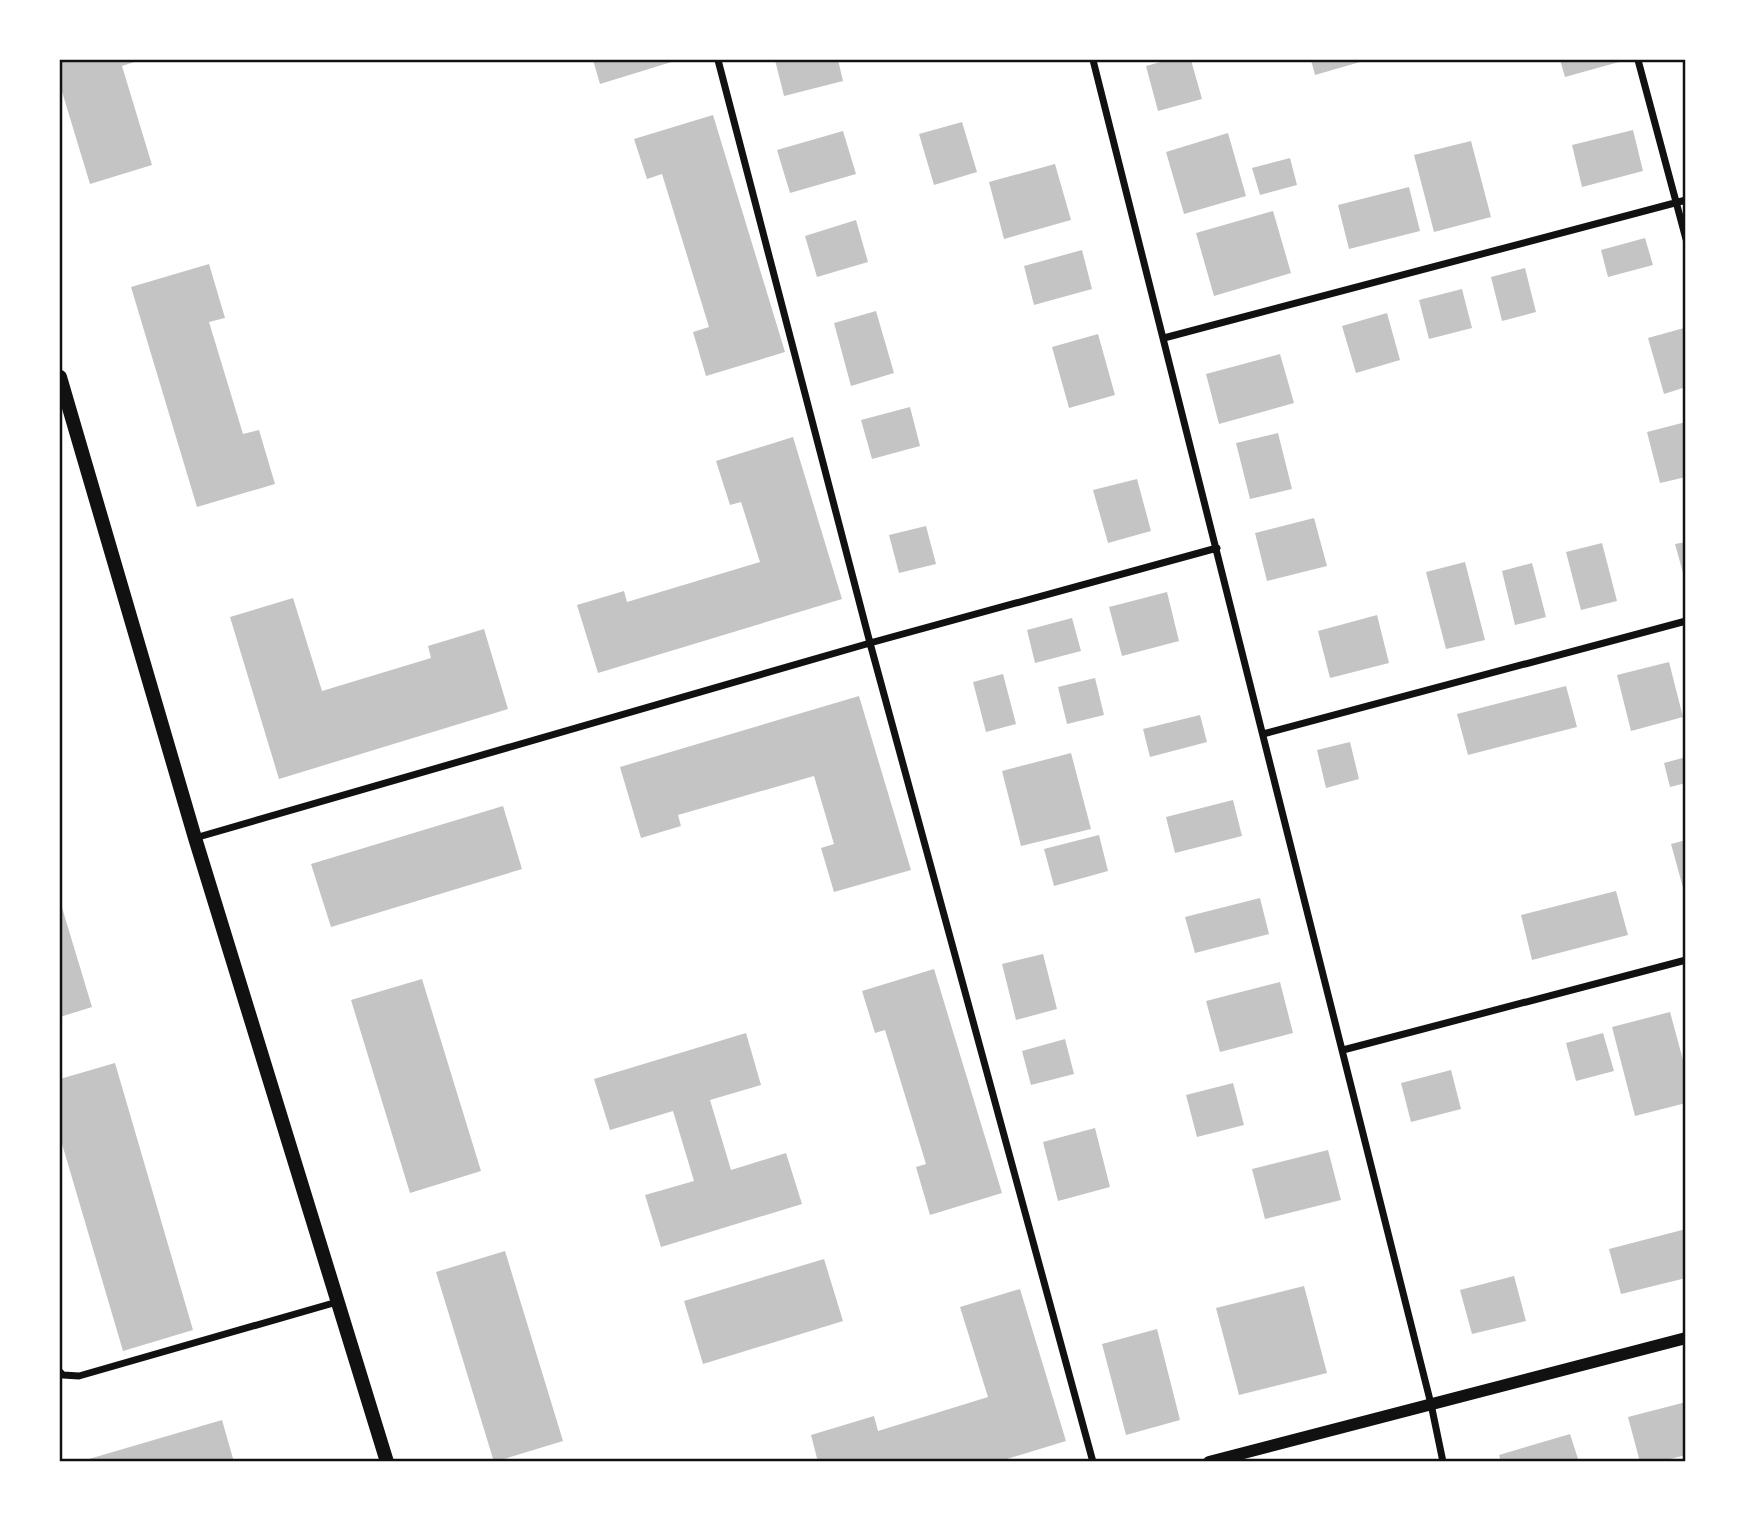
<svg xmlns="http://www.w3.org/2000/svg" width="1745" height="1521" viewBox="0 0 1745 1521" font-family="'Fira Sans',sans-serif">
<rect width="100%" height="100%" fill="#fff"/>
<path fill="#c4c4c4" d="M 60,60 L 140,60 L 122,66 L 152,165 L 90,184 L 60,85 Z
M 593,60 L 678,60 L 600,84 Z
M 775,60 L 838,60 L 843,81 L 784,96 Z
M 1168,60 L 1191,60 L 1202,99 L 1158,111 L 1146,66 Z
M 1311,60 L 1367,60 L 1315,75 Z
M 1560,60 L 1618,60 L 1619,62 L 1565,77 Z
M 713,115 L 785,352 L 706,376 L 693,332 L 709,327 L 662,174 L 647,179 L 634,139 Z
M 962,122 L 977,172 L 934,185 L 919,134 Z
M 1633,130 L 1643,171 L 1582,187 L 1572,145 Z
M 843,131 L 856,174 L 790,193 L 777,150 Z
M 1228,133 L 1246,196 L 1184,214 L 1166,152 Z
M 1471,141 L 1491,217 L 1434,232 L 1414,155 Z
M 1290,158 L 1297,185 L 1260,195 L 1252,168 Z
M 1055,164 L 1071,220 L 1004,239 L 989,182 Z
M 1409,187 L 1420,231 L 1349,249 L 1338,205 Z
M 1273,211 L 1291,273 L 1214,296 L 1196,233 Z
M 856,220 L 868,262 L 817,277 L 805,236 Z
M 1645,238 L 1653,265 L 1608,277 L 1601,250 Z
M 1082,250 L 1092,289 L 1034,305 L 1024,266 Z
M 209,264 L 225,318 L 209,322 L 243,434 L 259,430 L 275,484 L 197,507 L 131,287 Z
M 1525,268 L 1536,312 L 1502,321 L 1491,277 Z
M 1462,289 L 1472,328 L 1429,339 L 1419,300 Z
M 876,311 L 894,373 L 851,386 L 834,323 Z
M 1387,313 L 1400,360 L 1356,373 L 1342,326 Z
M 1684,328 L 1686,334 L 1686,387 L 1664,394 L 1648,338 Z
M 1098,334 L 1115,395 L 1069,408 L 1052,347 Z
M 1280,354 L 1294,403 L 1219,424 L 1206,374 Z
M 910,407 L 920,446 L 872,459 L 861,420 Z
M 1686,422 L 1686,477 L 1660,483 L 1647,432 Z
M 1278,433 L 1292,489 L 1250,499 L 1236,443 Z
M 793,437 L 842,599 L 598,673 L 577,605 L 624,591 L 627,602 L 760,562 L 741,502 L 730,505 L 716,461 Z
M 1137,479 L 1151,531 L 1108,543 L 1093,490 Z
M 1314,518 L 1327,566 L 1267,581 L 1255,533 Z
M 926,526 L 936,564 L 899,573 L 889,535 Z
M 1686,542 L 1686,580 L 1685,580 L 1675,544 Z
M 1602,543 L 1617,601 L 1581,610 L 1566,552 Z
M 1465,562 L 1485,640 L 1446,649 L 1426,572 Z
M 1532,563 L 1546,617 L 1515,625 L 1502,571 Z
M 1167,592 L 1179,641 L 1122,656 L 1109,607 Z
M 293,598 L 322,691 L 431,658 L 428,646 L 484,629 L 508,709 L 279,779 L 230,617 Z
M 1377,615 L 1389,663 L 1330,678 L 1318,631 Z
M 1072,618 L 1081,651 L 1035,663 L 1027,630 Z
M 1669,662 L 1683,717 L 1631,731 L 1617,675 Z
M 1003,674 L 1016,724 L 986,732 L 973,682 Z
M 1095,678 L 1104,715 L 1067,724 L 1058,687 Z
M 1566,686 L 1577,727 L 1468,755 L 1457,714 Z
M 859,696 L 911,870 L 834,892 L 821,848 L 834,844 L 814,776 L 678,815 L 681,826 L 641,838 L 620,767 Z
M 1200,715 L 1207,742 L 1150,757 L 1143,729 Z
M 1350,742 L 1359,779 L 1326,788 L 1317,750 Z
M 1071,753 L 1091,829 L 1021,846 L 1002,771 Z
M 1686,757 L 1686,783 L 1670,787 L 1664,763 Z
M 1233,800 L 1242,836 L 1175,853 L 1166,817 Z
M 503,806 L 522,869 L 331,927 L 311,864 Z
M 1099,835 L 1108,871 L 1054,886 L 1044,849 Z
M 1686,840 L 1686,895 L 1685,895 L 1671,844 Z
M 1616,891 L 1628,935 L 1532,960 L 1521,915 Z
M 1260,898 L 1269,934 L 1195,953 L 1185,917 Z
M 60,901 L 92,1007 L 60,1017 Z
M 1043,954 L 1057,1009 L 1016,1020 L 1002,964 Z
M 934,969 L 1002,1193 L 930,1215 L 916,1167 L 926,1164 L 885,1030 L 875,1033 L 862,991 Z
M 422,979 L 481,1171 L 410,1193 L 351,1000 Z
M 1280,982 L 1293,1033 L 1220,1052 L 1206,1001 Z
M 1670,1012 L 1686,1071 L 1686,1103 L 1635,1116 L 1612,1027 Z
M 746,1033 L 761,1085 L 710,1100 L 731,1170 L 786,1153 L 802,1204 L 661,1247 L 645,1195 L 694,1181 L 673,1111 L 610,1130 L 594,1079 Z
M 1603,1033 L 1614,1071 L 1576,1081 L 1566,1043 Z
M 1065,1039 L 1074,1074 L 1031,1085 L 1022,1051 Z
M 115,1063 L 193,1330 L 123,1351 L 60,1137 L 60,1079 Z
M 1451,1070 L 1461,1109 L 1411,1122 L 1401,1083 Z
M 1233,1083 L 1244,1125 L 1197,1137 L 1186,1095 Z
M 1095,1128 L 1110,1187 L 1058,1201 L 1043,1142 Z
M 1328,1150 L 1341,1200 L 1265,1219 L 1252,1169 Z
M 1686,1229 L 1686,1278 L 1621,1294 L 1609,1249 Z
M 505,1251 L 563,1441 L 494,1462 L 436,1272 Z
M 824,1259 L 843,1321 L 703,1364 L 684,1301 Z
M 1514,1276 L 1526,1321 L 1472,1334 L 1460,1290 Z
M 1304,1286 L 1327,1373 L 1239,1395 L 1216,1308 Z
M 1020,1289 L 1066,1441 L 997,1462 L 818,1462 L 811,1435 L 874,1416 L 878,1431 L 988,1397 L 960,1307 Z
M 1157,1329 L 1180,1420 L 1126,1435 L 1102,1344 Z
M 1686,1402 L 1686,1455 L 1658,1462 L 1640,1462 L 1628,1417 Z
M 222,1420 L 234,1462 L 82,1462 L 82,1461 Z
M 1570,1434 L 1579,1462 L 1501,1462 L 1499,1455 Z"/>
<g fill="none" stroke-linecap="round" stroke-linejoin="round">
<path stroke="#111" stroke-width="7" d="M 718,60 L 870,643 L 1093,1462
M 1093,60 L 1431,1404 L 1443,1462
M 1638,60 L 1686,239
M 1164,338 L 1686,200
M 1263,734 L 1686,621
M 195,838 L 870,643 L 1217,548
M 1343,1050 L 1686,960
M 60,1372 L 63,1375 L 79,1376 L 337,1302"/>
<path stroke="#111" stroke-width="12" d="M 1209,1462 L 1686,1338"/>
<path stroke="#111" stroke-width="14" d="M 60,377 L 195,838 L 387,1462"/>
</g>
<rect width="1745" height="1521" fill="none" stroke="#ffffff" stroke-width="122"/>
<rect x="61" y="61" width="1623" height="1399" fill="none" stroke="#111" stroke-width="2.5"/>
</svg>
